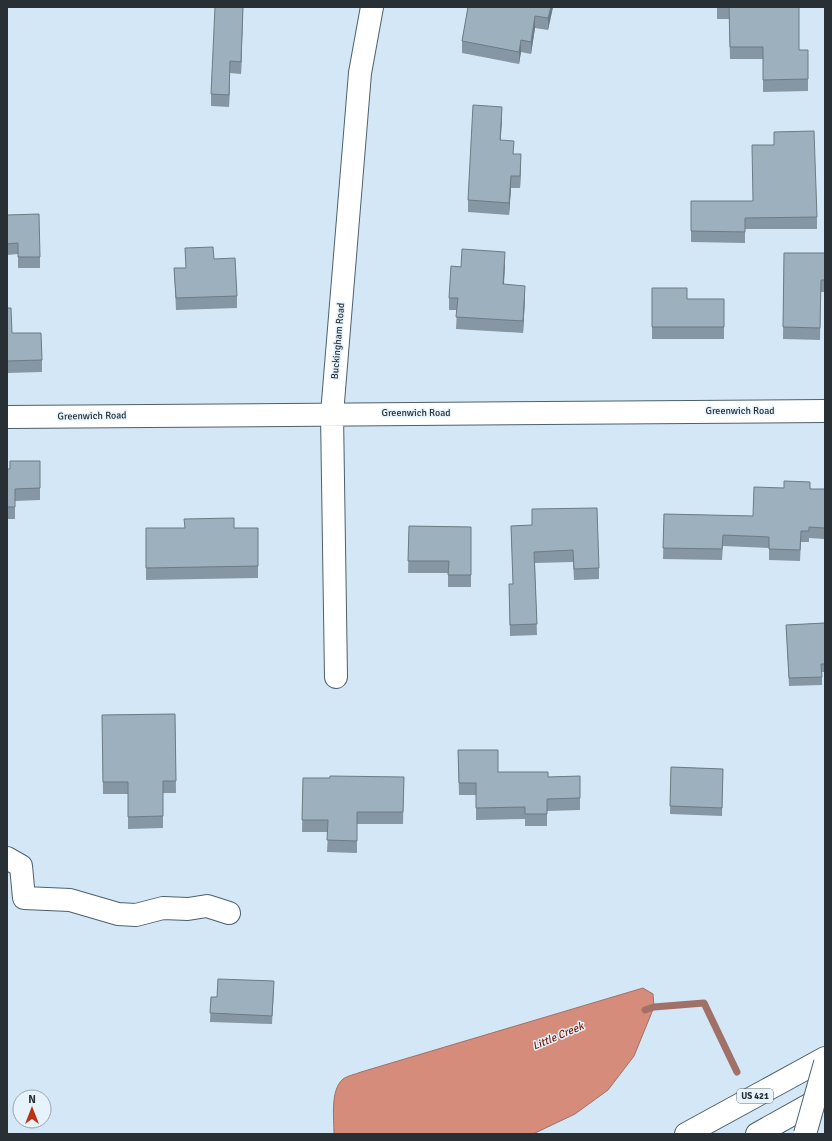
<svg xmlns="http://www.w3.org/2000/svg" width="832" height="1141" viewBox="0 0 832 1141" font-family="Signika,sans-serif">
<rect width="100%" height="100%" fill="#d3e7f6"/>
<path fill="#d58c7a" stroke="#a17066" d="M 643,988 L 653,994 L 654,1007 L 634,1056 L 608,1090 L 575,1114 L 533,1134 L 334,1134 C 334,1119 330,1090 343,1079 C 347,1076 356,1074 361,1072 Z"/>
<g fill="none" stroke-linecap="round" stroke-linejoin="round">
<path stroke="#a17066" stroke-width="7" d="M 645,1010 L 654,1007 L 704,1003 L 737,1072"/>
<defs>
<path id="minor" d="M 7,417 L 825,411
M 336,677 L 332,414 L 360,73 L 372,7
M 7,858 L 21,866 L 24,898 L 70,900 L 118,914 L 136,915 L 163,908 L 188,909 L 207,906 L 229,913"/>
<path id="highway" d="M 686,1134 L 825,1058
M 757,1134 L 825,1096"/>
</defs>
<use href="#minor" stroke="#4e606c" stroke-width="24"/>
<use href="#highway" stroke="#4e606c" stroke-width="24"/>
<use href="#minor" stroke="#fff" stroke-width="22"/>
<use href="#highway" stroke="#fff" stroke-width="22"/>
<defs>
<path id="minor-bridge" d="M 805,1134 L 825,1063"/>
</defs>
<use href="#minor-bridge" stroke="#4e606c" stroke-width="24" stroke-linecap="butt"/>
<use href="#minor-bridge" stroke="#fff" stroke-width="22"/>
</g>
<path fill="#8697a3" d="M 243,7 L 241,74 L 230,73 L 229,107 L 211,106 L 211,94 Z
M 468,7 L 553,7 L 548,30 L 535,28 L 531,54 L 521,52 L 519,64 L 462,53 L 462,41 Z
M 717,7 L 799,7 L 799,50 L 808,50 L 808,91 L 763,92 L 763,59 L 730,59 L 729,19 L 717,19 Z
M 502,119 L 500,140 L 514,154 L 521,166 L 520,188 L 511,188 L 509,215 L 468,212 L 468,200 Z
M 691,201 L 817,217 L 817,229 L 745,229 L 745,243 L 691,242 Z
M 7,215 L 40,257 L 40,268 L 18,268 L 18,254 L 7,255 Z
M 185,248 L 214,259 L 237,296 L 237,308 L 176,310 L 174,268 L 186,268 Z
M 784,253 L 825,253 L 825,292 L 821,292 L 820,340 L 783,339 Z
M 505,264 L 504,284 L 525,298 L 523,333 L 456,329 L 457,310 L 449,310 L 449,298 L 461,267 Z
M 652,288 L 687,299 L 724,299 L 724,339 L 652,339 Z
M 7,308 L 12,333 L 42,360 L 42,372 L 7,373 Z
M 40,461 L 40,500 L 15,501 L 15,519 L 7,519 L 7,469 L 10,469 Z
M 810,489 L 825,489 L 825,539 L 809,538 L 809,542 L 801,542 L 800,561 L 769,560 L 769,548 L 723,546 L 722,560 L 663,559 L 664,514 L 753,516 Z
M 532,509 L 599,568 L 599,579 L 574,580 L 573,562 L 535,563 L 537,635 L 510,636 L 509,584 L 513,584 L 511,526 L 532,525 Z
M 409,526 L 471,527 L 471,587 L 448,587 L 448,573 L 408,573 Z
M 146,528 L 258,528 L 258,578 L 146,580 Z
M 825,623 L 825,672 L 822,672 L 822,685 L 789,686 L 786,625 Z
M 175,714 L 176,793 L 163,793 L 163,828 L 128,829 L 128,794 L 103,794 L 102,715 Z
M 458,750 L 498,772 L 548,777 L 580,776 L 580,810 L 547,811 L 547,826 L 525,826 L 525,819 L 476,820 L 476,795 L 459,795 Z
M 671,767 L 723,769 L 722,816 L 670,814 Z
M 404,777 L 403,824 L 357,824 L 357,853 L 327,852 L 328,832 L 302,832 L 303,778 L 330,778 Z
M 274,989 L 272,1024 L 210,1022 L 211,997 L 217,997 Z"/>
<path fill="#6d7b84" d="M 243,7 L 243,13 L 241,74 L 241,62 Z
M 551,7 L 553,7 L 548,30 L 548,18 Z
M 535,16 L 535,28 L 531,54 L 531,42 Z
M 521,40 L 521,52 L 519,64 L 519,52 Z
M 230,61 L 230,73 L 229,107 L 229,95 Z
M 502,107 L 502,119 L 500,152 L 500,140 Z
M 521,154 L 521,166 L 520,188 L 520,176 Z
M 511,176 L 511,188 L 509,215 L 509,203 Z
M 505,252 L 505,264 L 503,296 L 503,284 Z
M 525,286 L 525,298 L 523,333 L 523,321 Z"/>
<path fill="#9cb0bd" stroke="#6d7b84" d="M 215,7 L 243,7 L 241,62 L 230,61 L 229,95 L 211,94 Z
M 468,7 L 551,7 L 548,18 L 535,16 L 531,42 L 521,40 L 519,52 L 462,41 Z
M 717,7 L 799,7 L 799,50 L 808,50 L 808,79 L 763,80 L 763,47 L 730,47 L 729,7 Z
M 473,105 L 502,107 L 500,140 L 514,141 L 513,154 L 521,154 L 520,176 L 511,176 L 509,203 L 468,200 Z
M 814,131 L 817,217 L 745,218 L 745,232 L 691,231 L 691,201 L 753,201 L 752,145 L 774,145 L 774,132 Z
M 39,214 L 40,257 L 18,257 L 18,243 L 7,244 L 7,215 Z
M 213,247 L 214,259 L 235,258 L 237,296 L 176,298 L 174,268 L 186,268 L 185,248 Z
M 462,249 L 505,252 L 503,284 L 525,286 L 523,321 L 456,317 L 458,298 L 449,298 L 451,266 L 461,267 Z
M 784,253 L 825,253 L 825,280 L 821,280 L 820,328 L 783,327 Z
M 652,288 L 687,288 L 687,299 L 724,299 L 724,327 L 652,327 Z
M 7,308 L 11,308 L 12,333 L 41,333 L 42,360 L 7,361 Z
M 10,461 L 40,461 L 40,488 L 15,489 L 15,507 L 7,507 L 7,469 L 10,469 Z
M 784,481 L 810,482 L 810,489 L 825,489 L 825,528 L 809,527 L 809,531 L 801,531 L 800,550 L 769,549 L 769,537 L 723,535 L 722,549 L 663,548 L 664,514 L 753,516 L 754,487 L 784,488 Z
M 597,508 L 599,568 L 574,569 L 573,550 L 534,552 L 537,624 L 510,625 L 509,584 L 513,584 L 511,526 L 532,525 L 532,509 Z
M 234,518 L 234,528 L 258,528 L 258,566 L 146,568 L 146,528 L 185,528 L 184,519 Z
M 409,526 L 471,527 L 471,575 L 448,575 L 449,561 L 408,561 Z
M 825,623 L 825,664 L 821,664 L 822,677 L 789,678 L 786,625 Z
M 175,714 L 176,781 L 163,781 L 163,816 L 128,817 L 128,782 L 103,782 L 102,715 Z
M 458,750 L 498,750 L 498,772 L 548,772 L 548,777 L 580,776 L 580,798 L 547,799 L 547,814 L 525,814 L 525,807 L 476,808 L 476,783 L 459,783 Z
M 671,767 L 723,769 L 722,808 L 670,806 Z
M 330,776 L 404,777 L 403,812 L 357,812 L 357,841 L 327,840 L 328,820 L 302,820 L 303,778 L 330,778 Z
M 218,979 L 274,981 L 272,1016 L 210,1013 L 211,997 L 217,997 Z"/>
<g text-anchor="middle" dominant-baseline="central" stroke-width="3" stroke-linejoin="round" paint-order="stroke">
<rect fill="#e7f3fc" stroke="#616a71" stroke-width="1" x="737" y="1089" width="36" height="14" rx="3"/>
<g font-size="9" font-weight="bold" fill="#283036">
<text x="755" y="1096">US 421</text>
</g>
<g font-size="10" fill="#283036" stroke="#e7f3fc">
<text transform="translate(338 341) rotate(-85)">Buckingham Road</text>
<text x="740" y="411">Greenwich Road</text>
<text x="416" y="413">Greenwich Road</text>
<text transform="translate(92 416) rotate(-1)">Greenwich Road</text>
</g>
<g font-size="11" font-style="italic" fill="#741d09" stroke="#e7f3fc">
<text transform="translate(558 1036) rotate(-23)">Little Creek</text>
</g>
</g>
<rect width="832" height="1141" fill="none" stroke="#283036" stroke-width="16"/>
<g transform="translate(32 1109)"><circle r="19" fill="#e7f3fc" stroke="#9ba5ad"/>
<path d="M0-3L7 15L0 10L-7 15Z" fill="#bd3311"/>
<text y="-6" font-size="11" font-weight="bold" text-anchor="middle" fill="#283036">N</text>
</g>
</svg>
